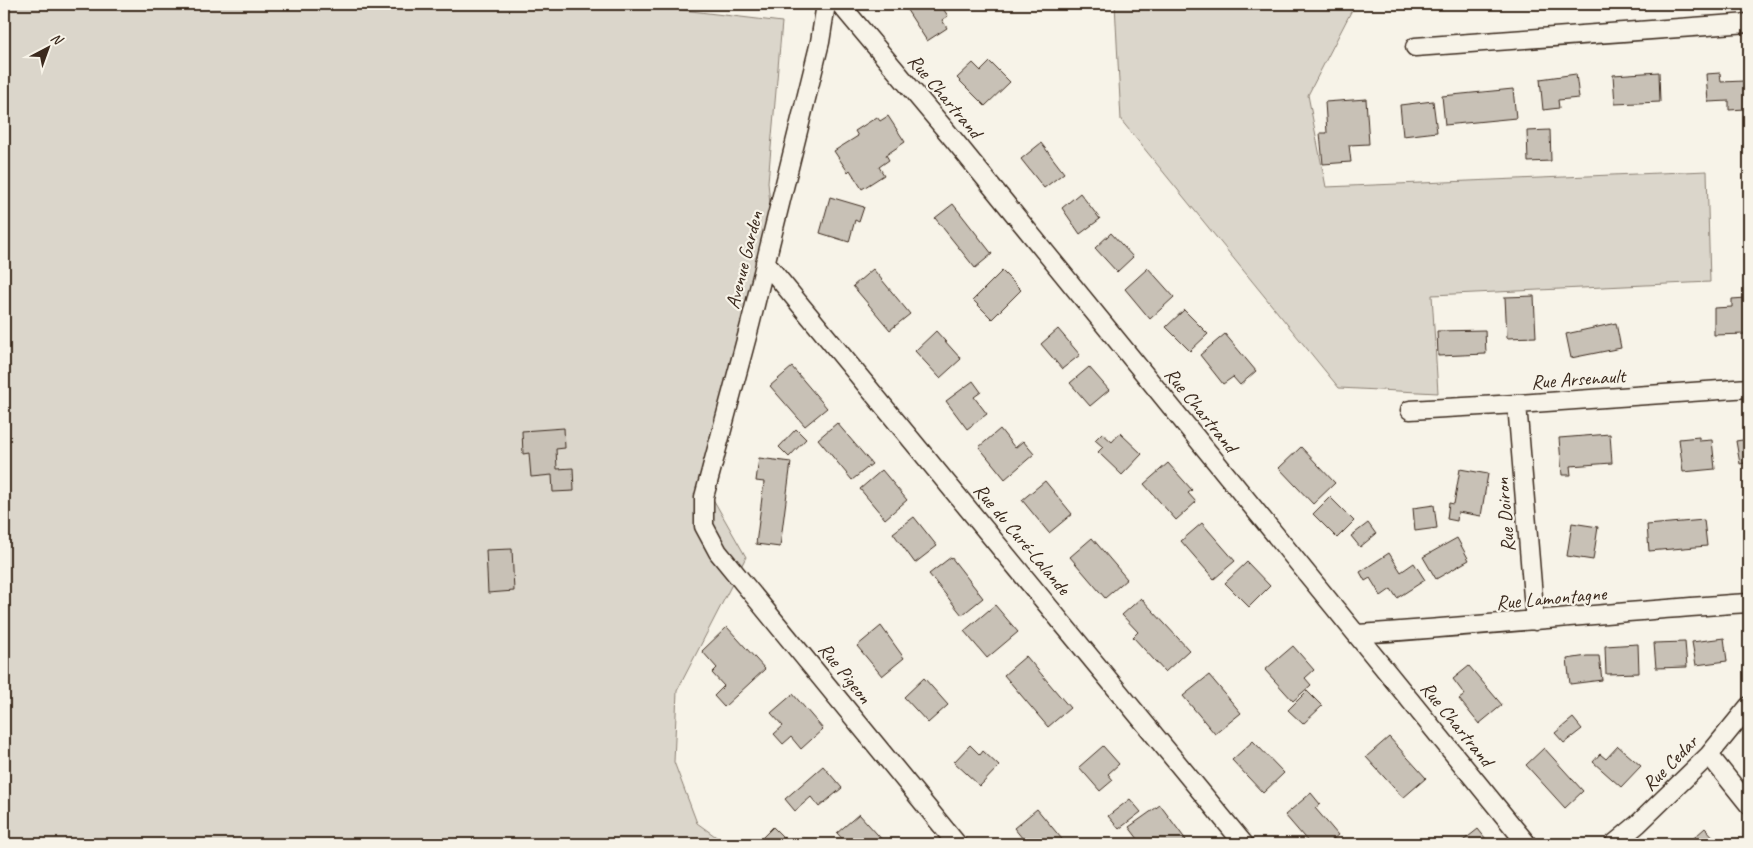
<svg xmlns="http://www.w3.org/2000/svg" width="1753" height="848" viewBox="0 0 1753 848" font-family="Caveat,sans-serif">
<rect width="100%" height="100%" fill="#f7f3e8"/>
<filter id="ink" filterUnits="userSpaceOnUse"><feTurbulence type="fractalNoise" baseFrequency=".02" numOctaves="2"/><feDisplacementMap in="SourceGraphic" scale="10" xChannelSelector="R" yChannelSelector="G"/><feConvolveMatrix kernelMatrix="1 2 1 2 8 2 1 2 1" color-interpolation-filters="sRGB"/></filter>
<g filter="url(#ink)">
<path fill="#dbd6cb" stroke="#8b8074" d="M 4,4 L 633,4 L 782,22 L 768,182 L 775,261 L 713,499 L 746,557 L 677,691 L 674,762 L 697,823 L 726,844 L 4,844 Z
M 1115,4 L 1355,4 L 1308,95 L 1326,187 L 1707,171 L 1710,282 L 1432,295 L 1438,393 L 1339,388 L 1121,120 Z"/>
<path fill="#c8c1b6" stroke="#3b2a1e" d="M 903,4 L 940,4 L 948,16 L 942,20 L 947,28 L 927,41 Z
M 990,62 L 1010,82 L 985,106 L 957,78 L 973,63 L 981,71 Z
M 1659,72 L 1660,102 L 1615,104 L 1613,75 Z
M 1720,73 L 1721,82 L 1744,81 L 1746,109 L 1729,110 L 1729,101 L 1708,102 L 1706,74 Z
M 1576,74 L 1579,98 L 1558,100 L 1559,108 L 1543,110 L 1540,79 Z
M 1513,89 L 1516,118 L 1445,125 L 1442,96 Z
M 1366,99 L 1369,144 L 1349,145 L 1351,162 L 1323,164 L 1320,133 L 1327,133 L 1325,102 Z
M 1433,101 L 1437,132 L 1403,136 L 1400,105 Z
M 888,116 L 905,142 L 886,155 L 889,160 L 879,167 L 884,175 L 862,189 L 850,170 L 848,172 L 834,151 L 858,136 L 855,131 L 877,117 L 880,121 Z
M 1550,130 L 1551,161 L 1528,162 L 1527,131 Z
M 1041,143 L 1064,173 L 1044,188 L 1021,159 Z
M 1080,193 L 1100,219 L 1080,234 L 1062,208 Z
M 830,197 L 864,207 L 859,222 L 855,220 L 849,242 L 820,233 Z
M 953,204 L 992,254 L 975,268 L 935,218 Z
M 1111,233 L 1133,257 L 1117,272 L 1095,248 Z
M 1148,268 L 1174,297 L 1150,319 L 1125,289 Z
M 873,269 L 910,314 L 890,330 L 853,286 Z
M 1002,271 L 1021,290 L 992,319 L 973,300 Z
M 1534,296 L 1536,337 L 1507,338 L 1505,297 Z
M 1746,298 L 1746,334 L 1714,335 L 1714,308 L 1732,307 L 1732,299 Z
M 1184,310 L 1208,334 L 1190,351 L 1166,327 Z
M 1616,323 L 1621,348 L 1571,358 L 1566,334 Z
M 1058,329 L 1080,355 L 1062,369 L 1041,344 Z
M 1485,330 L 1486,354 L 1438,356 L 1437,331 Z
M 936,331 L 961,359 L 940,378 L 915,351 Z
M 1225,334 L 1256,371 L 1240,385 L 1233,377 L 1223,384 L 1200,355 Z
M 792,367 L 827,408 L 805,426 L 770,386 Z
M 1089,367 L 1109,390 L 1090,406 L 1070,383 Z
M 973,381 L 981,392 L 974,397 L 987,414 L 967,429 L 946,401 Z
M 837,423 L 872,464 L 852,480 L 818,439 Z
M 564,428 L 565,448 L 556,449 L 557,469 L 573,468 L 574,491 L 553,492 L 552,475 L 531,477 L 529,453 L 523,454 L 522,431 Z
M 796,429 L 806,439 L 789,457 L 779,447 Z
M 1000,429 L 1015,448 L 1023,441 L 1034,454 L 1005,479 L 979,447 Z
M 1102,433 L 1112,442 L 1120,433 L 1142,454 L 1122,475 L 1098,452 L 1103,447 L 1095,440 Z
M 1610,434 L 1612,463 L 1570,466 L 1571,475 L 1562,475 L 1559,438 Z
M 1699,437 L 1699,441 L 1712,440 L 1715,469 L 1683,472 L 1679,439 Z
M 1749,439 L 1749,462 L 1740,464 L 1736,441 Z
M 1301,447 L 1335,483 L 1313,504 L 1279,468 Z
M 759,458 L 791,462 L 780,547 L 756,544 L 764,482 L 756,481 Z
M 1168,463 L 1192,490 L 1188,493 L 1196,502 L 1176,520 L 1144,484 Z
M 1460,469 L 1488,474 L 1481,516 L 1458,512 L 1457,521 L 1447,519 L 1449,503 L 1454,504 Z
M 882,470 L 907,500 L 885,519 L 860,489 Z
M 1045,481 L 1072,514 L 1049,533 L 1022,500 Z
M 1330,497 L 1354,521 L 1337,538 L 1313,514 Z
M 1434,505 L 1437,528 L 1415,531 L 1413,508 Z
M 914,517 L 937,546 L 915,563 L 893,533 Z
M 1704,520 L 1707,546 L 1649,551 L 1647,525 Z
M 1202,523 L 1235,561 L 1214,579 L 1181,541 Z
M 1368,523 L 1376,534 L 1360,547 L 1351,536 Z
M 1572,523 L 1598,527 L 1593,560 L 1567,556 Z
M 1092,538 L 1127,579 L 1105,598 L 1070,557 Z
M 1457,538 L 1469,560 L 1436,579 L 1423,557 Z
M 512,549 L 514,591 L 488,593 L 486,550 Z
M 1389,553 L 1401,572 L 1414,563 L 1425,580 L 1397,598 L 1391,589 L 1381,596 L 1370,578 L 1365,581 L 1360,572 Z
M 951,557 L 983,598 L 962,615 L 929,574 Z
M 1247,562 L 1270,586 L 1249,607 L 1225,583 Z
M 1141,598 L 1189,650 L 1165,672 L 1133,637 L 1138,632 L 1122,615 Z
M 995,605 L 1018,632 L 987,658 L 964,631 Z
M 881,626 L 904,658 L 882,676 L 857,646 Z
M 727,627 L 765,669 L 724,707 L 714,696 L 724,686 L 712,673 L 717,668 L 702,651 Z
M 1724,638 L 1727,661 L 1696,665 L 1692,642 Z
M 1685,642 L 1687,667 L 1656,668 L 1654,643 Z
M 1638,644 L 1639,673 L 1606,674 L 1605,646 Z
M 1293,646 L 1314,670 L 1305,678 L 1311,685 L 1293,701 L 1265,670 Z
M 1026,656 L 1070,708 L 1048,727 L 1004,675 Z
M 1587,656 L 1599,656 L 1602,680 L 1570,684 L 1567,659 Z
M 1469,666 L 1502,705 L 1479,724 L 1459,699 L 1465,695 L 1453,679 Z
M 1209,675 L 1241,713 L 1215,734 L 1183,696 Z
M 924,678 L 948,705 L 928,723 L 904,697 Z
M 1307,691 L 1322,706 L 1303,724 L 1288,710 Z
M 793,694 L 823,729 L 801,749 L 791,737 L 783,744 L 774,734 L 783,726 L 771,713 Z
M 1573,718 L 1582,729 L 1564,743 L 1555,733 Z
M 1389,737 L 1426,778 L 1403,798 L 1366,757 Z
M 1253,741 L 1284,773 L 1263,793 L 1232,760 Z
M 970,745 L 980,755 L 983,751 L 999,766 L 980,786 L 954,762 Z
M 1103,746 L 1119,764 L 1108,774 L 1113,780 L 1100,791 L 1079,767 Z
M 1618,746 L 1641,766 L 1621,787 L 1593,762 L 1600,754 L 1606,759 Z
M 1544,748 L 1583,791 L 1565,808 L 1526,765 Z
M 823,766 L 842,788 L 819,807 L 811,797 L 795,811 L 785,799 Z
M 1311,793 L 1320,804 L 1315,808 L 1338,835 L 1327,844 L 1310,844 L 1285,815 Z
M 1130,799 L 1141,812 L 1119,829 L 1108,816 Z
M 1160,805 L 1186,840 L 1179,844 L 1151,844 L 1147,839 L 1141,843 L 1129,827 Z
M 1037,809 L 1066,844 L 1027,844 L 1014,828 Z
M 859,814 L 886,844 L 847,844 L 837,833 Z
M 773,827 L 790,844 L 756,844 Z
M 1705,828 L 1720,844 L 1687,844 Z
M 1478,829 L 1490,844 L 1459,844 Z"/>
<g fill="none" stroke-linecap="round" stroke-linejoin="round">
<defs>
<path id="minor" d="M 826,4 L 820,42 L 750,325 L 704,497 L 704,526 L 718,552 L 957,844
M 840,4 L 954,140 L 1527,844
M 1415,47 L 1749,23
M 765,262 L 1244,844
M 1517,404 L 1535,621
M 1410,410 L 1517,404 L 1749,388
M 1357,634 C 1488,626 1618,611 1749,603
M 1709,755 L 1749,805
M 1614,844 L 1638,824 L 1709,755 L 1749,706"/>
</defs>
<use href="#minor" stroke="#3b2a1e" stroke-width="21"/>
<use href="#minor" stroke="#f7f3e8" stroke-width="18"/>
</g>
</g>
<g text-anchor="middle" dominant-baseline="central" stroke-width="4.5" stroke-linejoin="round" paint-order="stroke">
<g font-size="20" fill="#3b2a1e" stroke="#f7f3e8">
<text transform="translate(945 96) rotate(50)">Rue Chartrand</text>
<text transform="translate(744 260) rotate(-76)">Avenue Garden</text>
<text transform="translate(1578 379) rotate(-4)">Rue Arsenault</text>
<text transform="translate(1201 410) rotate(51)">Rue Chartrand</text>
<text transform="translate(1505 515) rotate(-95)">Rue Doiron</text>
<text transform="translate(1022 539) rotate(50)">Rue du Curé-Lalande</text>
<text transform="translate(1551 598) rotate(-5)">Rue Lamontagne</text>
<text transform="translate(845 673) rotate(51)">Rue Pigeon</text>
<text transform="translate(1457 724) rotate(51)">Rue Chartrand</text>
<text transform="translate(1670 763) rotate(-45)">Rue Cedar</text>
</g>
</g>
<rect width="1753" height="848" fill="none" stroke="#f7f3e8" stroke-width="20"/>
<rect x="10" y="10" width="1733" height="828" fill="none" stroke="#3b2a1e" stroke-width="2" filter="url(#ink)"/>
<g transform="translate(48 48) rotate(41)" stroke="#f7f3e8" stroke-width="4" paint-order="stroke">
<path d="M0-4L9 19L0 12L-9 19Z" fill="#3b2a1e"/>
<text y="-8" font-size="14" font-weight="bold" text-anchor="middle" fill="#3b2a1e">N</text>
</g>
</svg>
